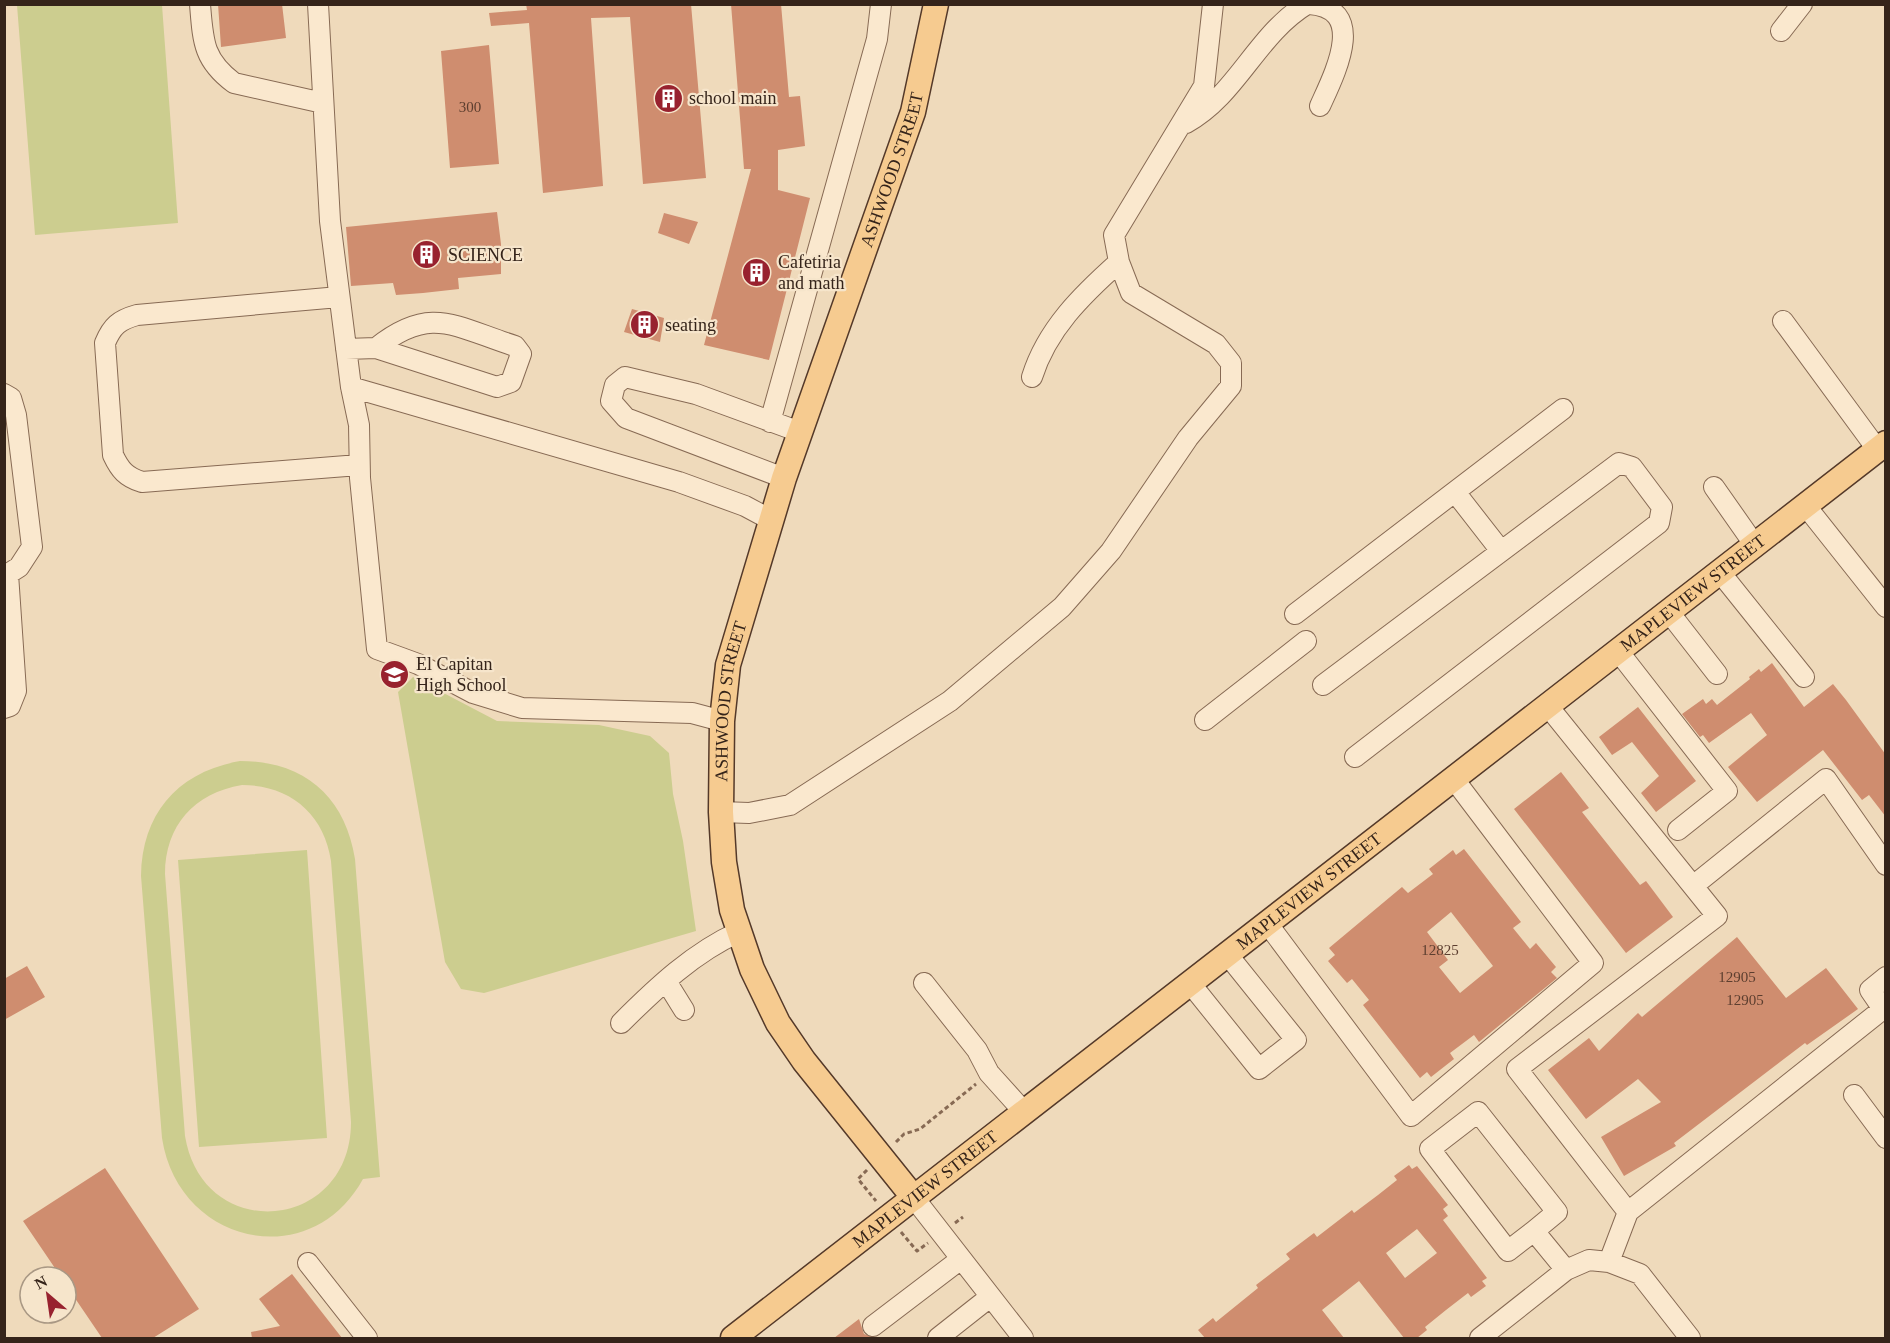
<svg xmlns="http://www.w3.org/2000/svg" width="1890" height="1343" viewBox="0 0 1890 1343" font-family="Georgia,serif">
<rect width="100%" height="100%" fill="#efdabb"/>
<path fill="#cccd8f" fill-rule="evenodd" d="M 17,5 L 162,5 L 178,223 L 35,235 Z
M 413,677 L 497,721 L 599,725 L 650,736 L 669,753 L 673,794 L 683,841 L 696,931 L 484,993 L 461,989 L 445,962 L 398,692 Z
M 240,761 C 304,761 345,796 355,859 L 380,1177 L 363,1179 C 310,1275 178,1244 162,1138 L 141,876 C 142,813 178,772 240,761 ZM 242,785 C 289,785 324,813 331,861 L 351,1122 C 351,1232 203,1245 185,1136 L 165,874 C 165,826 194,793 242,785 Z
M 307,850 L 327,1138 L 199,1147 L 178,860 Z"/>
<path fill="#cf8d6f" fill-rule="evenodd" d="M 218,4 L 282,4 L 286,38 L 221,47 Z
M 526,4 L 691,4 L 706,178 L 643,184 L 630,17 L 591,18 L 603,186 L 543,193 L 529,23 L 491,26 L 489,13 L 527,10 Z
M 731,4 L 781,4 L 789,97 L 800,96 L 805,146 L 778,150 L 778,190 L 810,198 L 769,360 L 704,345 L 751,169 L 744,169 Z
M 489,45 L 499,164 L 450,168 L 441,51 Z
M 497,212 L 501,244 L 501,274 L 458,278 L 459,289 L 423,293 L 396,295 L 393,283 L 351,286 L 346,227 Z
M 664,213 L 698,222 L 689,244 L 658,233 Z
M 632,309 L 664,318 L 660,342 L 624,332 Z
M 1772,663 L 1804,707 L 1833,684 L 1846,700 L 1886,755 L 1886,817 L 1869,795 L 1862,800 L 1823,750 L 1757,802 L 1728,767 L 1767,735 L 1751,713 L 1709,743 L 1703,735 L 1700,737 L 1682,714 L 1703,699 L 1706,704 L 1712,699 L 1717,705 L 1750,679 L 1749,677 L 1759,669 L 1761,672 Z
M 1638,707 L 1696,781 L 1656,812 L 1641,793 L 1659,776 L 1632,742 L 1612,755 L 1599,737 Z
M 1561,772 L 1589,808 L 1582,812 L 1640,885 L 1646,881 L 1673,917 L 1626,953 L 1514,809 Z
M 1464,849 L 1521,922 L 1513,928 L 1530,949 L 1536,943 L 1556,967 L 1551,972 L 1557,978 L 1479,1042 L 1474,1035 L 1450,1053 L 1454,1059 L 1431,1077 L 1427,1072 L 1420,1078 L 1363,1005 L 1369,1000 L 1352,979 L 1347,983 L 1328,961 L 1335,955 L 1329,948 L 1402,887 L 1408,893 L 1433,874 L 1429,869 L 1453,850 L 1456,855 ZM 1451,912 L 1493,966 L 1460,993 L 1439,967 L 1448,960 L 1427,932 Z
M 1737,937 L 1786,998 L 1826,968 L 1858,1009 L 1807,1045 L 1805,1043 L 1674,1143 L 1676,1146 L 1624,1176 L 1601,1137 L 1661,1102 L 1638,1079 L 1586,1119 L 1548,1070 L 1589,1038 L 1599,1051 L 1638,1013 L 1642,1017 Z
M 27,966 L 45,997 L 4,1020 L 4,979 Z
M 1409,1165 L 1412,1169 L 1417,1166 L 1448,1205 L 1443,1209 L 1448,1216 L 1443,1220 L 1487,1278 L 1482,1281 L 1486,1286 L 1471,1297 L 1468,1293 L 1446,1310 L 1425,1327 L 1427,1330 L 1417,1338 L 1404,1338 L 1359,1281 L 1322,1310 L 1344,1338 L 1205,1338 L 1198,1330 L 1213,1318 L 1216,1322 L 1258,1288 L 1256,1285 L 1290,1259 L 1286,1254 L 1314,1233 L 1317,1237 L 1352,1210 L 1354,1213 L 1378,1195 L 1397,1180 L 1394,1176 ZM 1417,1229 L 1437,1253 L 1405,1278 L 1386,1253 Z
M 105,1168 L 199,1309 L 153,1338 L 102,1338 L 66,1285 L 66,1277 L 61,1277 L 23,1221 Z
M 292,1274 L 342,1338 L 252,1338 L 251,1332 L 280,1326 L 259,1299 Z
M 859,1319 L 864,1334 L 875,1338 L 834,1338 Z"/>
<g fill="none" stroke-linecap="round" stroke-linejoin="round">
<defs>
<path id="minor" d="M 200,4 C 203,41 203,60 234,83 L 323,103
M 318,4 L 330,221 L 351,387 L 359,425 L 360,478 L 377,649 L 418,664 L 473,693 L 522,708 L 692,713 L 722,721
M 1309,4 C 1369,8 1334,75 1320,106
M 1781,31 L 1802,4
M 1186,123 C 1237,95 1257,34 1307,4
M 339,297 L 137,315 C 119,320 112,326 105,343 L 113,455 C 120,470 126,477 142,482 L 359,465
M 1783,321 L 1877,449
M 346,349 L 376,348 L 497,387 L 511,382 L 521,354 L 515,346 C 455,327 431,304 376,348
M 1032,377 C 1047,329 1082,295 1119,262
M 351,387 L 679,482 L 745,506 L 771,520
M 4,394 L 11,398 L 16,415 L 32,547 L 19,567 L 8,574 L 16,691 L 10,706 L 4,708
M 770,422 L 877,39 L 881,4
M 784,478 L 626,418 L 611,401 L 615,385 L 625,377 L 696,394 L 800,432
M 1714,487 L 1754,544
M 1455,492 L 1501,551
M 1805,505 L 1886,607
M 1719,571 L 1804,677
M 1668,611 L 1717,674
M 1295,614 L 1563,409
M 1618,651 L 1727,791 L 1678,830
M 1323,685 L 1619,463 L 1632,467 L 1662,507 L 1659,523 L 1646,533 L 1355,757
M 1547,705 L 1717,916 L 1517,1069 L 1628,1212 L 1609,1262
M 1205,720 L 1306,641
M 721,812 L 749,813 L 790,805 L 950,701 L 1062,607 L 1111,551 L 1188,438 L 1231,386 L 1231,363 L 1216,344 L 1131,293 L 1119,262 L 1114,235 L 1204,86 L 1213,4
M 1693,886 L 1826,779 L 1886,865
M 1267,923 L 1411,1116 L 1593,963 L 1453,778
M 666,981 L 684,1010
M 924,983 L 977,1050 L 989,1073 L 1024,1112
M 1190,983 L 1259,1069 L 1296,1040 L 1227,954
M 621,1023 C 656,988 694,952 739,932
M 1854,1095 L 1886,1138
M 914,1198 L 1023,1338
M 1628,1212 L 1883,1009 L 1870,990 L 1886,977
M 1534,1231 L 1508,1251 L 1430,1149 L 1478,1112 L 1557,1212 L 1534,1231 L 1566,1270
M 308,1263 L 367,1338
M 873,1326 L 961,1259
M 938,1338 L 990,1297
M 1480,1338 L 1566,1270 L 1589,1260 L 1609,1262 L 1640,1274 L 1690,1338"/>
<g id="major">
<path id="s1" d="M 914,1198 L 804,1061 L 778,1023 L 752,969 L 732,910 L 724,862 L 721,812 L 722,721 L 728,665 L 784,478 L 913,112 L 936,4"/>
<path id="s2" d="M 733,1338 L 1886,443"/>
</g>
</defs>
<use href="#minor" stroke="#876a54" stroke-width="22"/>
<use href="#major" stroke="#543929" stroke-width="27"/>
<path stroke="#876a54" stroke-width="3" stroke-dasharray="4.5 3" stroke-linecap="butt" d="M 896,1142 L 904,1134 L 920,1129 L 976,1084
M 867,1170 L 858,1179 L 876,1201
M 955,1223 L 963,1217
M 901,1232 L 917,1251 L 928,1243"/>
<use href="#minor" stroke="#fae8ce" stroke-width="20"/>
<use href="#major" stroke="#f6cb90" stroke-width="24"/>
</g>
<defs>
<symbol id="building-disc" viewBox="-11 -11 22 22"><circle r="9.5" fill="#98222f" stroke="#f6e5cb"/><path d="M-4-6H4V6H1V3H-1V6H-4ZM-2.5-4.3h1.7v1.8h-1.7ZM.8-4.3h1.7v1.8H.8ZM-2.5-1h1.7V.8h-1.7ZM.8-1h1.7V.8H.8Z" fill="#fff"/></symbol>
<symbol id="school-disc" viewBox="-11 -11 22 22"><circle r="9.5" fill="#98222f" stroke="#f6e5cb"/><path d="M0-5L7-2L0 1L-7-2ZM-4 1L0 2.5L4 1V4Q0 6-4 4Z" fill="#fff"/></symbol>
</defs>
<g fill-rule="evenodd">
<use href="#building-disc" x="652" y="82" width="33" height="33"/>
<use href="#building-disc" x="410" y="238" width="33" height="33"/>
<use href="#building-disc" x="740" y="256" width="33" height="33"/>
<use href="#building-disc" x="628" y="308" width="33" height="33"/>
<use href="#school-disc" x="378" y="658" width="33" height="33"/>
</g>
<g text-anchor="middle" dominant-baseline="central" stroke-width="4.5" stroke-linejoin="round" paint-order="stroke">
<g font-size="15" fill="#5c3e2f">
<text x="470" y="107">300</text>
<text x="1440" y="950">12825</text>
<text x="1737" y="977">12905</text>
<text x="1745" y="1000">12905</text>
</g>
<g font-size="18" fill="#35241a" stroke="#f6e5cb" text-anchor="start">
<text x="689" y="98">school main</text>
<text x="448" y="255">SCIENCE</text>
<text x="778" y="262">Cafetiria<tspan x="778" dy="21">and math</tspan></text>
<text x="665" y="325">seating</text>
<text x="416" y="664">El Capitan<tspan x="416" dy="21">High School</tspan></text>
</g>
<g font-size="18" fill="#35241a" stroke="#f6e5cb">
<text stroke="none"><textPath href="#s1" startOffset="1112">ASHWOOD STREET</textPath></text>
<text stroke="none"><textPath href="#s2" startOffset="1215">MAPLEVIEW STREET</textPath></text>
<text stroke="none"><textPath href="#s1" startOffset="554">ASHWOOD STREET</textPath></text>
<text stroke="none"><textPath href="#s2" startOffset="729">MAPLEVIEW STREET</textPath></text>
<text stroke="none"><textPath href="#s2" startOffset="243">MAPLEVIEW STREET</textPath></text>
</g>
</g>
<rect width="1890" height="1343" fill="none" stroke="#35241a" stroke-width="12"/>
<g transform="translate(48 1295) rotate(331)"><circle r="28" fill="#f6e5cb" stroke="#a99884" stroke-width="1.5"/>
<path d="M0-4.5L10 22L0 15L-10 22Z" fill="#98222f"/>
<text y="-9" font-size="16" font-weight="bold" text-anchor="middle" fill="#35241a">N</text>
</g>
</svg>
